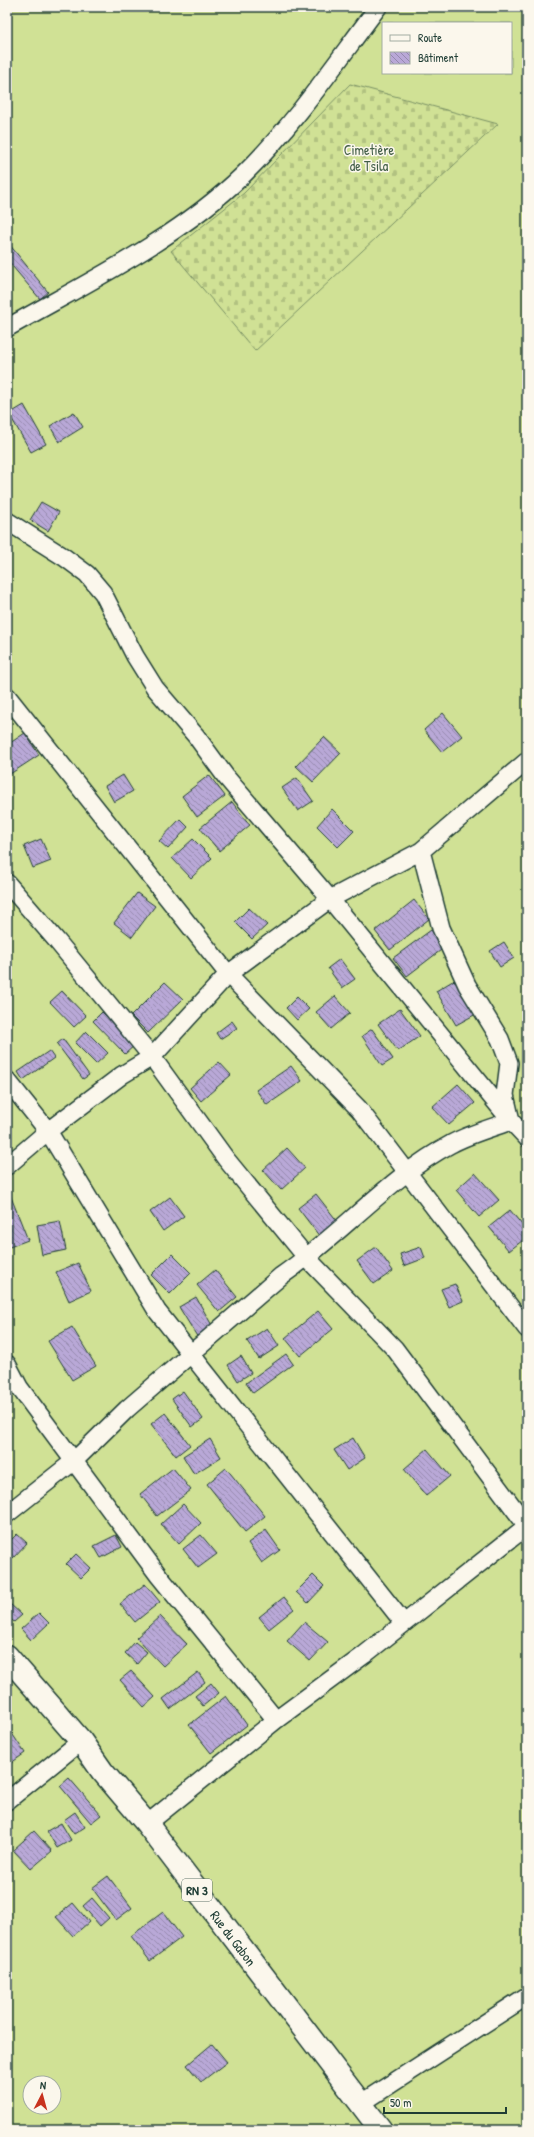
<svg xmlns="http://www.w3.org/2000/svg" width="534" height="2137" viewBox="0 0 534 2137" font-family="'Patrick Hand',sans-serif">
<defs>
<pattern id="cemetery-stones" width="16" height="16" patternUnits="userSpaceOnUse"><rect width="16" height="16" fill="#d0e195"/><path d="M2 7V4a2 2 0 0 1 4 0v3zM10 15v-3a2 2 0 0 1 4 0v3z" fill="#b2c281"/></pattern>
<pattern id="building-back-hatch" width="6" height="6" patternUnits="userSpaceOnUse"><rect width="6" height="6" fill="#b9a8d7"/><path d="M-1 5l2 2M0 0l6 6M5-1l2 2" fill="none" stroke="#968aaf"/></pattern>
</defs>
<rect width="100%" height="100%" fill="#fbf7ec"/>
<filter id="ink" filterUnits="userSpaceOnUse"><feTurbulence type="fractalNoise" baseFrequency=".025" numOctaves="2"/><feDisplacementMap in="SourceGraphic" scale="8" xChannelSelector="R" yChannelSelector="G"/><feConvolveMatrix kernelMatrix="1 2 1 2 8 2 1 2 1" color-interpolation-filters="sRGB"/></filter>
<g filter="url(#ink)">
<path fill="#d0e195" stroke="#788f64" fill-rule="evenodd" d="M 7,7 L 527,7 L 527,2130 L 7,2130 ZM 383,23 L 511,23 L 511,73 L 383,73 ZM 30,2083 L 54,2083 L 54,2107 L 30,2107 Z"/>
<path fill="url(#cemetery-stones)" stroke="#788f64" d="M 350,84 L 498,124 L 255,351 L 171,251 L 244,193 Z"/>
<path fill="url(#building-back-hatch)" stroke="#1f3d34" d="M 9,244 L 48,292 L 40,299 L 7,260 L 7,246 Z
M 24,405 L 46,444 L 31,452 L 9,414 Z
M 74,412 L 83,427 L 59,442 L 50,426 Z
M 41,502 L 59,512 L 48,531 L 30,520 Z
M 443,713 L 462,736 L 442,752 L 424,730 Z
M 25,733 L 39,755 L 10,774 L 7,769 L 7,745 Z
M 324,737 L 341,753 L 313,782 L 296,766 Z
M 123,775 L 133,791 L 114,802 L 105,786 Z
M 209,775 L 225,796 L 197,817 L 182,796 Z
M 297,778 L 313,801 L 298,811 L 282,788 Z
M 232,802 L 250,825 L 219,851 L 200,828 Z
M 332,809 L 354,831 L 338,847 L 317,826 Z
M 180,819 L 188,827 L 168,849 L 159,841 Z
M 41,839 L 51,861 L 33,868 L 24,846 Z
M 193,839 L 212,858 L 191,878 L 172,858 Z
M 137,893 L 155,906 L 132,937 L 114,923 Z
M 414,900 L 429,919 L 390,950 L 375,931 Z
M 249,908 L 267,925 L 252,939 L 235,922 Z
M 431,930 L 445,947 L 407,976 L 393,958 Z
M 504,942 L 514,958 L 500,967 L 490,951 Z
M 340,959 L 355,979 L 342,988 L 328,968 Z
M 456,979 L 476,1014 L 456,1025 L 436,991 Z
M 165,982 L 183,999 L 148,1033 L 131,1016 Z
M 62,991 L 86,1016 L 74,1027 L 50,1002 Z
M 335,996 L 350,1013 L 331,1029 L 316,1012 Z
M 297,997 L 309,1009 L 297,1020 L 286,1008 Z
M 400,1009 L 420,1036 L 398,1051 L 378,1024 Z
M 102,1012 L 135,1045 L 125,1054 L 93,1021 Z
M 232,1021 L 237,1028 L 220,1039 L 216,1033 Z
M 372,1029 L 393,1059 L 382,1066 L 362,1036 Z
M 86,1031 L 108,1053 L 96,1064 L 75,1043 Z
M 63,1039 L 89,1075 L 83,1079 L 57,1044 Z
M 49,1051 L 54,1058 L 23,1080 L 18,1072 Z
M 219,1062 L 231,1075 L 201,1101 L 190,1088 Z
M 291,1066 L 302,1081 L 267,1105 L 256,1090 Z
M 458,1084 L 475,1103 L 449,1125 L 432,1107 Z
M 287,1148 L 305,1168 L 281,1190 L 263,1170 Z
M 475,1173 L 499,1200 L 479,1217 L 456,1190 Z
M 7,1187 L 28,1240 L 7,1248 Z
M 316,1194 L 338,1222 L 320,1237 L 298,1208 Z
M 170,1197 L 184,1216 L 163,1231 L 150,1212 Z
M 510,1210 L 527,1231 L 527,1237 L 509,1251 L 489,1227 Z
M 60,1221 L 66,1250 L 42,1255 L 37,1225 Z
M 376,1247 L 393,1271 L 374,1284 L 357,1261 Z
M 421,1247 L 425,1258 L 404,1266 L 400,1254 Z
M 172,1254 L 191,1273 L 170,1294 L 151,1275 Z
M 78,1263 L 91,1291 L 69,1301 L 56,1272 Z
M 215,1270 L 237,1297 L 219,1312 L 197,1285 Z
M 455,1284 L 463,1301 L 449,1307 L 441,1289 Z
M 196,1297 L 214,1329 L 198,1338 L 179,1307 Z
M 318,1311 L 333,1329 L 300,1356 L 285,1338 Z
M 72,1327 L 96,1366 L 72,1380 L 48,1341 Z
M 267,1328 L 279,1346 L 259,1359 L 247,1341 Z
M 286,1354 L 293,1364 L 253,1393 L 246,1383 Z
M 241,1356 L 251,1373 L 238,1381 L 228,1365 Z
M 183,1391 L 203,1419 L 192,1427 L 172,1399 Z
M 165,1413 L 190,1445 L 176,1456 L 151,1424 Z
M 353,1438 L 365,1458 L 347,1470 L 334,1450 Z
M 210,1439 L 221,1457 L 194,1474 L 183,1456 Z
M 427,1449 L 450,1476 L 426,1496 L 404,1469 Z
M 173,1468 L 191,1490 L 157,1516 L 140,1494 Z
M 226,1468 L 265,1516 L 245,1532 L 207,1484 Z
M 183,1504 L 201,1523 L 179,1544 L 161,1524 Z
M 266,1530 L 280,1550 L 262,1563 L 248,1543 Z
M 17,1534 L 27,1543 L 13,1558 L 7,1552 L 7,1544 Z
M 116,1535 L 122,1547 L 101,1558 L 94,1546 Z
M 201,1535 L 217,1554 L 198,1568 L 183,1549 Z
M 76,1554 L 91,1568 L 81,1578 L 66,1564 Z
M 313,1575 L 324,1586 L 308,1603 L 296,1592 Z
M 145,1584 L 160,1602 L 135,1622 L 120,1604 Z
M 284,1597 L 294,1609 L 269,1629 L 259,1617 Z
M 10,1604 L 22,1615 L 14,1622 L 7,1616 L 7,1608 Z
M 39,1613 L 49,1623 L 31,1640 L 21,1629 Z
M 160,1616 L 187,1644 L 163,1666 L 136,1638 Z
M 304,1622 L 328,1642 L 310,1661 L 287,1641 Z
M 135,1642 L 147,1652 L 137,1664 L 125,1653 Z
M 131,1671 L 155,1697 L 144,1707 L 120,1680 Z
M 198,1672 L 205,1682 L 170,1709 L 163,1699 Z
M 211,1683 L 219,1693 L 203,1706 L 195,1696 Z
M 226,1696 L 247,1725 L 211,1753 L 189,1725 Z
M 11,1732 L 25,1753 L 7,1766 L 7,1735 Z
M 69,1778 L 101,1815 L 91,1823 L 60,1786 Z
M 75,1812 L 85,1827 L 74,1834 L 64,1820 Z
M 61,1823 L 71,1840 L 57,1848 L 47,1831 Z
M 34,1831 L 52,1851 L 31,1869 L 13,1850 Z
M 108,1876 L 132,1908 L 116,1920 L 92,1888 Z
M 92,1898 L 109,1918 L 100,1926 L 83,1906 Z
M 73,1903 L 89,1922 L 73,1936 L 56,1917 Z
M 163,1912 L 182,1937 L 150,1961 L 131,1936 Z
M 212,2044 L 227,2062 L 201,2082 L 187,2065 Z"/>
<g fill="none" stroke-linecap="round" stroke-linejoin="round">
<defs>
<path id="street" d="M 7,328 C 86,283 177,239 243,175 C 294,125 335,64 378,7
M 7,521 L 64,557 L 87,574 L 103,593 L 135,656 L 155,688 L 196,736 L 226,777 L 330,899 L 511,1121 L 527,1138
M 7,696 L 228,974 L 359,1109 L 527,1329
M 7,883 L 57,941 L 152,1057 L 226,1159 L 307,1258 L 395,1349 L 527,1526
M 7,1080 L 48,1131 L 157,1311 L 403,1622
M 7,1166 L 48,1131 L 122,1075 L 152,1057 L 228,974 L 330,899 L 421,851 L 527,761
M 7,1364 L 19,1387 L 159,1576 L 276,1720
M 7,1514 L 74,1461 L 127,1409 L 281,1276 C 339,1237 390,1176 451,1144 C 469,1134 491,1128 511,1121 L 505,1095 L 509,1063 L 500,1039 L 467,985 L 441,928 L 421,851
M 7,1801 L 81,1741
M 147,1824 L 276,1720 L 364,1655 L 527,1526
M 360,2104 L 527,1996"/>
<g id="highway">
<path id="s1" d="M 7,1656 L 81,1741 L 102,1771 L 147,1824 L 381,2130"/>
</g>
</defs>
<use href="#street" stroke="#1f3d34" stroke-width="20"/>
<use href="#highway" stroke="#1f3d34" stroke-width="25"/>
<use href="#street" stroke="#fbf7ec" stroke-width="17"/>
<use href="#highway" stroke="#fbf7ec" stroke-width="22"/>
</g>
</g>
<g text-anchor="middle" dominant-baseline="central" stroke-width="3" stroke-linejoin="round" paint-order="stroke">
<rect fill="#fbf7ec" stroke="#61756b" stroke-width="1" x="182" y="1879" width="30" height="22" rx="3"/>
<g font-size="13" font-weight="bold" fill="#1f3d34">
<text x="197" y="1890">RN 3</text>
</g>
<g font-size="14" fill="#425e47" stroke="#fbf7ec">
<text x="369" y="149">Cimetière<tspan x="369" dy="16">de Tsila</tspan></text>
</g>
<g font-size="14" fill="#1f3d34" stroke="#fbf7ec">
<text stroke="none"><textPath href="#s1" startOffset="362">Rue du Gabon</textPath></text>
</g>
</g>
<rect width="534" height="2137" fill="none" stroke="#fbf7ec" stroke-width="24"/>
<rect x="12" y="12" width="510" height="2113" fill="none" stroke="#1f3d34" stroke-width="1.5" filter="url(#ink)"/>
<rect x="382" y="22" width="130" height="52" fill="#fbf7ec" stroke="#a3ada2"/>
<rect x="390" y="35" width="20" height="6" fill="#fbf7ec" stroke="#a3ada2"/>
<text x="418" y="42" font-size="12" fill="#1f3d34">Route</text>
<rect x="390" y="52" width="20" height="12" fill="url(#building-back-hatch)" stroke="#a3ada2"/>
<text x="418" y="62" font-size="12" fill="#1f3d34">Bâtiment</text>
<g transform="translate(42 2095) rotate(6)"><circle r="19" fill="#fbf7ec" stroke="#a3ada2"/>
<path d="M0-3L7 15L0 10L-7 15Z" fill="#c8321e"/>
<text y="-6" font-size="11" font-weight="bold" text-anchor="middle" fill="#1f3d34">N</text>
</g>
<path d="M384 2107v6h122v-6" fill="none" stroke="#1f3d34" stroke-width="2"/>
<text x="390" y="2107" font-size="12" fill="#1f3d34" stroke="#fbf7ec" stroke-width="3" paint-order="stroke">50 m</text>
</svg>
